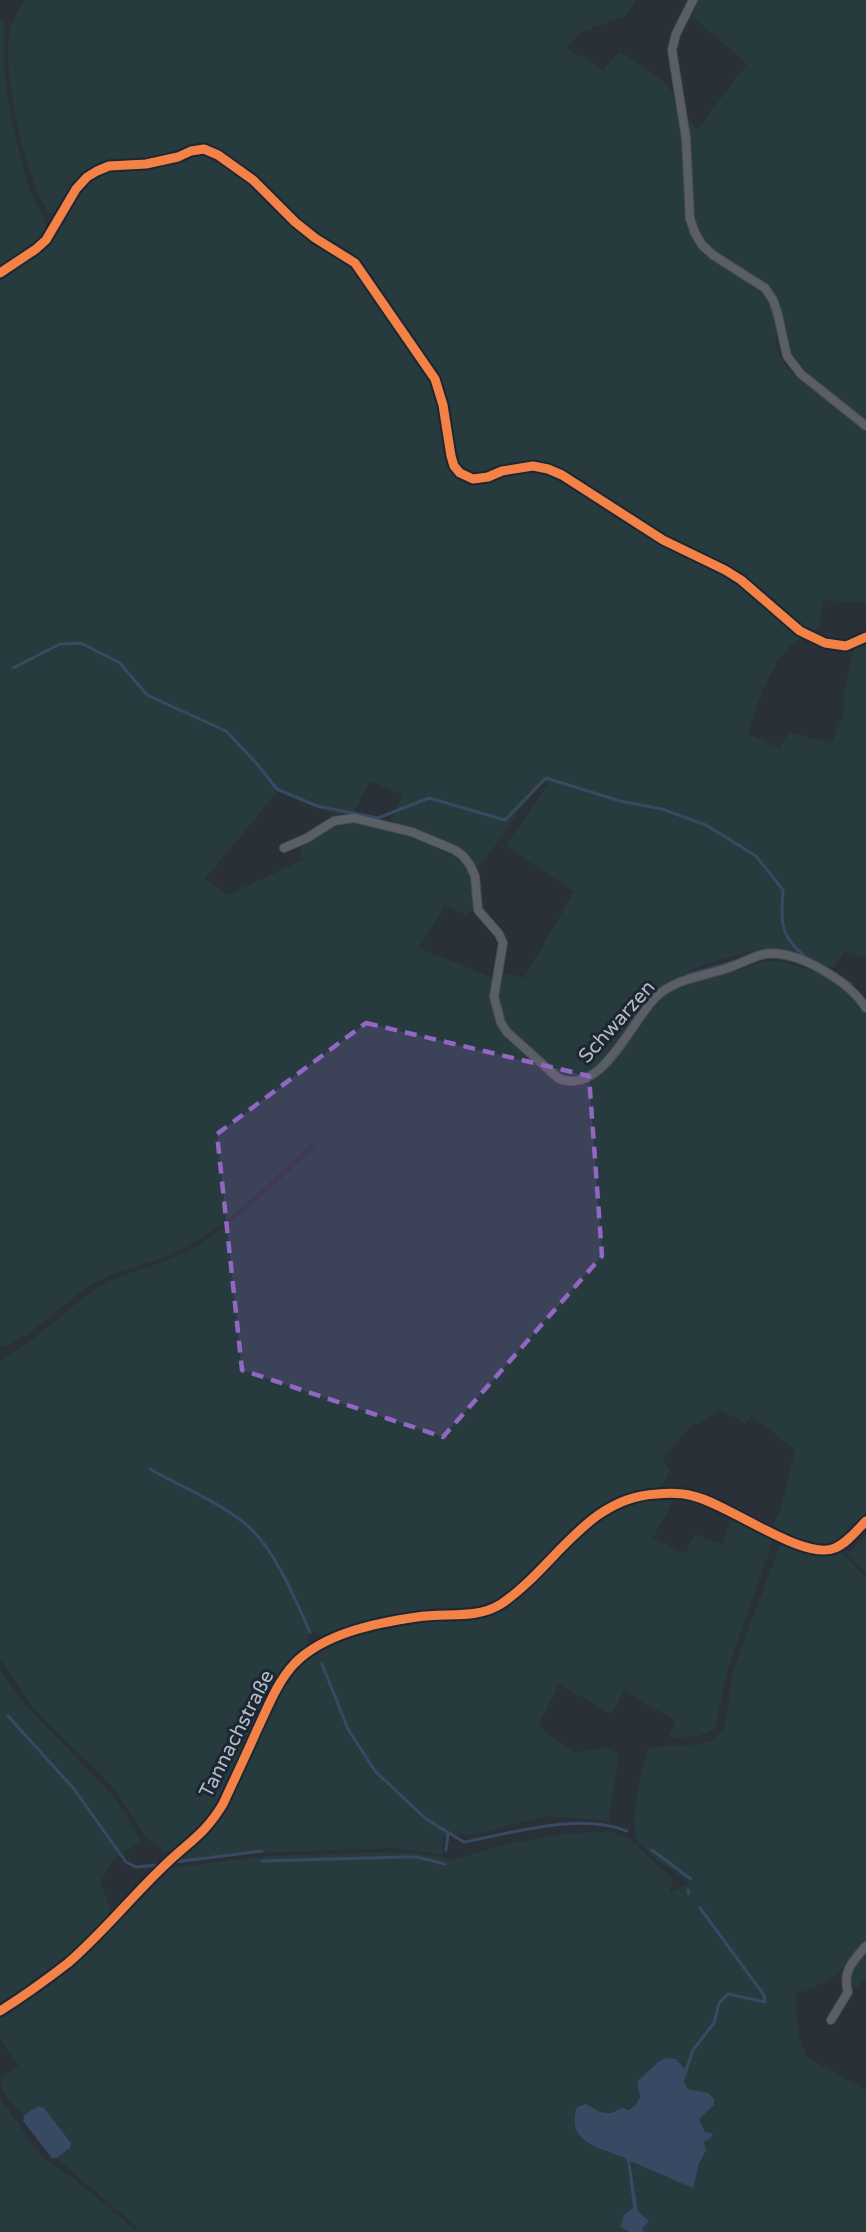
<svg xmlns="http://www.w3.org/2000/svg" width="866" height="2232" viewBox="0 0 866 2232" font-family="'Varela Round',sans-serif">
<rect width="100%" height="100%" fill="#2a3038"/>
<path fill="#273a3e" d="M 25,0 L 636,0 L 627,15 L 579,33 L 567,48 L 603,70 L 619,52 L 667,84 L 679,104 L 686,173 L 687,219 L 691,234 L 699,247 L 710,258 L 730,268 L 762,291 L 770,302 L 776,317 L 776,348 L 784,364 L 798,378 L 866,432 L 866,603 L 823,600 L 819,628 L 811,632 L 771,603 L 744,577 L 666,537 L 564,471 L 548,464 L 534,462 L 516,463 L 487,473 L 473,474 L 463,470 L 455,456 L 448,405 L 439,378 L 358,259 L 343,247 L 331,253 L 353,267 L 370,287 L 429,382 L 434,392 L 444,440 L 452,468 L 458,479 C 483,492 507,468 533,469 C 543,470 552,475 560,479 L 661,543 L 689,559 L 723,573 L 738,583 L 765,608 L 802,637 C 773,653 757,704 748,734 L 780,748 L 789,732 L 831,744 L 844,713 L 844,693 L 854,647 L 866,641 L 866,957 L 845,951 L 834,968 L 764,952 L 764,948 C 736,956 696,962 674,982 C 653,1001 600,1080 574,1079 C 554,1079 524,1044 509,1030 C 499,1015 497,998 499,981 L 501,981 L 503,973 L 524,978 L 574,892 L 505,846 L 549,784 L 541,782 L 511,822 L 484,862 L 478,866 L 414,829 L 391,821 L 402,795 L 370,781 L 353,814 L 335,815 L 277,792 L 205,879 L 227,895 L 303,860 L 300,847 C 309,842 334,822 343,820 C 365,816 455,848 467,867 C 474,879 470,894 474,908 L 466,915 L 445,906 L 419,948 L 493,978 C 491,1000 491,1016 504,1033 C 517,1045 552,1082 567,1086 C 579,1089 589,1082 598,1076 L 659,999 L 688,982 L 736,971 L 765,961 L 780,961 L 819,973 L 845,988 L 866,1016 L 866,1514 L 836,1542 L 828,1547 L 818,1548 L 772,1529 L 781,1508 L 795,1450 L 752,1416 L 745,1424 L 722,1410 L 689,1428 L 663,1459 L 670,1470 L 662,1487 L 657,1490 L 642,1490 L 618,1499 L 582,1522 L 518,1585 L 490,1606 L 466,1610 L 428,1611 L 385,1619 L 323,1638 L 313,1631 L 306,1641 L 311,1645 L 294,1660 L 210,1820 L 175,1852 C 169,1852 163,1851 158,1847 C 139,1833 130,1810 116,1792 C 94,1764 65,1742 41,1716 C 25,1699 15,1678 0,1660 L 0,1360 C 14,1351 29,1342 42,1332 C 61,1317 78,1300 99,1287 C 127,1270 159,1267 188,1251 C 236,1224 274,1184 315,1148 L 311,1144 C 271,1180 232,1222 184,1248 C 156,1263 125,1266 98,1281 C 63,1299 39,1335 0,1348 L 0,277 L 38,252 L 49,243 L 79,191 L 89,180 L 109,171 L 179,161 L 198,154 L 202,147 C 187,146 168,155 153,159 C 139,162 125,161 111,163 C 83,167 70,192 56,214 L 49,213 C 26,181 0,67 10,29 C 13,19 20,9 25,0 Z
M 697,0 L 866,0 L 866,421 L 805,370 L 792,354 L 777,299 L 704,243 L 698,232 L 694,219 L 693,172 L 688,117 L 697,130 L 747,64 L 693,17 Z
M 0,20 L 5,23 C 0,76 12,130 27,181 C 32,197 42,212 46,228 C 39,248 17,257 0,267 Z
M 656,1497 L 675,1498 L 653,1538 L 685,1554 L 695,1534 L 723,1544 L 732,1517 L 770,1535 L 773,1541 L 728,1668 L 715,1728 L 699,1736 L 668,1738 L 676,1721 L 624,1691 L 611,1714 L 559,1684 L 538,1726 L 573,1752 L 606,1748 L 619,1754 L 609,1821 L 545,1816 L 475,1834 L 443,1836 L 442,1855 L 394,1848 L 248,1853 L 182,1863 L 176,1863 L 174,1860 L 204,1836 L 216,1822 L 279,1691 L 299,1664 L 314,1653 L 339,1640 L 387,1626 L 428,1618 L 482,1616 L 492,1612 L 587,1528 L 620,1506 L 640,1499 Z
M 866,1537 L 866,1573 L 848,1554 Z
M 785,1543 C 810,1555 815,1555 842,1552 L 866,1577 L 866,1939 L 838,1973 L 814,1988 L 795,1994 L 799,2037 L 808,2058 L 866,2090 L 866,2232 L 645,2232 L 642,2229 L 646,2225 L 645,2217 L 638,2211 L 630,2160 L 695,2176 L 706,2151 L 704,2142 L 712,2133 L 706,2132 L 699,2119 L 714,2105 L 708,2093 L 688,2089 L 684,2082 L 684,2068 L 676,2059 L 666,2058 L 659,2061 L 637,2082 L 640,2097 L 635,2106 C 627,2110 610,2113 600,2112 L 579,2138 L 627,2159 L 633,2209 L 630,2232 L 0,2232 L 0,2098 L 40,2155 L 72,2177 L 134,2229 L 137,2227 L 56,2158 L 70,2148 L 38,2106 L 24,2115 C 12,2106 0,2092 0,2077 L 19,2065 L 0,2039 L 0,2016 L 72,1965 L 99,1940 L 162,1873 L 170,1868 L 269,1856 L 394,1852 L 416,1853 L 452,1860 L 507,1844 L 570,1833 L 611,1832 L 628,1838 L 673,1879 L 669,1893 L 690,1884 C 675,1870 653,1860 639,1843 C 627,1828 642,1766 649,1748 C 666,1745 703,1748 716,1737 C 720,1734 723,1729 725,1725 L 733,1670 L 780,1546 Z
M 0,1669 L 22,1701 L 113,1796 L 141,1840 L 114,1860 L 100,1882 L 112,1913 L 67,1959 L 26,1990 L 0,2007 Z
M 866,1950 L 866,1978 L 855,1990 L 849,1983 L 852,1972 Z"/>
<path fill="#384963" d="M 666,2058 L 676,2059 L 684,2068 L 684,2082 L 688,2089 L 708,2093 L 714,2099 L 714,2105 L 699,2119 L 705,2132 L 713,2133 L 711,2138 L 704,2142 L 706,2151 L 699,2164 L 693,2188 L 630,2161 L 638,2211 L 649,2221 L 642,2229 L 645,2232 L 630,2232 L 620,2227 L 624,2215 L 633,2208 L 627,2159 C 600,2147 565,2144 577,2107 L 586,2104 L 600,2112 L 611,2113 L 622,2108 L 628,2110 L 635,2106 L 640,2097 L 637,2082 L 659,2061 Z
M 38,2106 L 44,2108 L 71,2143 L 70,2148 L 56,2158 L 52,2158 L 23,2121 L 24,2115 Z"/>
<g fill="none" stroke-linecap="round" stroke-linejoin="round">
<path stroke="#384963" stroke-width="3" d="M 13,668 L 60,644 L 81,643 L 120,663 L 147,695 L 226,731 L 257,764 L 277,789 L 317,806 L 378,818 L 429,798 L 505,820 L 546,778 L 620,801 L 662,809 L 706,825 L 756,856 L 783,890 C 781,925 779,935 808,959
M 824,967 L 851,984
M 687,975 C 702,971 718,967 733,962 C 755,954 766,944 791,953
M 150,1469 C 181,1487 229,1506 253,1531 C 277,1555 296,1601 310,1632
M 322,1664 L 348,1729 L 375,1771 L 426,1819 L 464,1842 C 512,1833 580,1812 627,1831
M 8,1716 L 74,1789 L 126,1862 L 136,1867 L 158,1865
M 446,1850 L 448,1834
M 652,1850 L 691,1879
M 262,1861 L 403,1857 L 417,1857 L 445,1864
M 174,1862 L 262,1851
M 688,1890 L 689,1894
M 684,2077 L 693,2050 L 714,2023 L 719,2003 L 728,1994 L 765,2002 L 764,1995 L 700,1908"/>
<defs>
<path id="street" d="M 693,0 L 676,34 L 672,50 L 686,138 L 690,219 L 695,233 L 702,245 L 713,255 L 765,288 L 773,300 L 778,315 L 787,356 L 801,374 L 866,426
M 0,273 L 36,249 L 46,240 L 76,189 L 87,177 L 97,171 L 109,166 L 146,164 L 178,157 L 191,151 L 204,149 L 218,155 L 253,180 L 295,222 L 315,238 L 355,263 L 435,379 L 443,405 L 451,456 L 454,466 L 460,473 L 473,479 L 488,477 L 502,471 L 533,466 L 548,469 L 562,475 L 663,540 L 725,570 L 741,580 L 800,631 L 825,643 L 846,646 L 866,637
M 284,848 L 307,838 L 334,821 L 354,818 L 412,832 L 455,850 L 463,856 L 470,865 L 475,876 L 478,910 L 499,934 L 503,943 L 494,997 L 501,1023 L 507,1032 L 558,1078 C 601,1098 631,1021 656,997 C 672,981 697,977 718,971 C 732,968 754,956 765,954 C 798,950 849,981 866,1008
M 0,2011 C 24,1996 46,1980 68,1963 C 103,1933 132,1896 166,1864 C 190,1841 205,1834 223,1804 C 234,1780 246,1755 257,1730 C 268,1707 277,1682 295,1663 C 325,1633 376,1623 417,1617 C 445,1612 476,1620 501,1604 C 554,1569 586,1497 657,1494 C 668,1493 682,1493 693,1496 C 729,1504 804,1562 835,1548 C 847,1543 857,1530 866,1521
M 831,2020 L 848,1992 C 842,1971 853,1961 866,1946"/>
</defs>
<use href="#street" stroke="#484c53" stroke-width="10"/>
<use href="#street" stroke="#5a5e66" stroke-width="8"/>
<defs>
<path id="cycleway" d="M 0,273 L 36,249 L 46,240 L 76,189 L 87,177 L 97,171 L 109,166 L 146,164 L 178,157 L 191,151 L 204,149 L 218,155 L 253,180 L 295,222 L 315,238 L 355,263 L 435,379 L 443,405 L 451,456 L 454,466 L 460,473 L 473,479 L 488,477 L 502,471 L 533,466 L 548,469 L 562,475 L 663,540 L 725,570 L 741,580 L 800,631 L 825,643 L 846,646 L 866,637
M 0,2011 C 24,1996 46,1980 68,1963 C 103,1933 132,1896 166,1864 C 190,1841 205,1834 223,1804 C 234,1780 246,1755 257,1730 C 268,1707 277,1682 295,1663 C 325,1633 376,1623 417,1617 C 445,1612 476,1620 501,1604 C 554,1569 586,1497 657,1494 C 668,1493 682,1493 693,1496 C 729,1504 804,1562 835,1548 C 847,1543 857,1530 866,1521"/>
</defs>
<use href="#cycleway" stroke="#1d2633" stroke-width="13"/>
<use href="#cycleway" stroke="#f48246" stroke-width="9"/>
</g>
<path fill="#9266c3" fill-opacity="0.2" stroke="#9266c3" stroke-width="4.5" stroke-dasharray="12 8" stroke-linejoin="round" d="M 366,1023 L 589,1076 L 602,1256 L 443,1437 L 242,1370 L 217,1134 Z"/>
<g text-anchor="middle" dominant-baseline="central" stroke-width="6" stroke-linejoin="round" paint-order="stroke">
<g font-size="20" fill="#b4bcc9" stroke="#1d2633">
<text transform="translate(617 1022) rotate(-48)">Schwarzen</text>
<text transform="translate(237 1734) rotate(-63)">Tannachstraße</text>
</g>
</g>
</svg>
